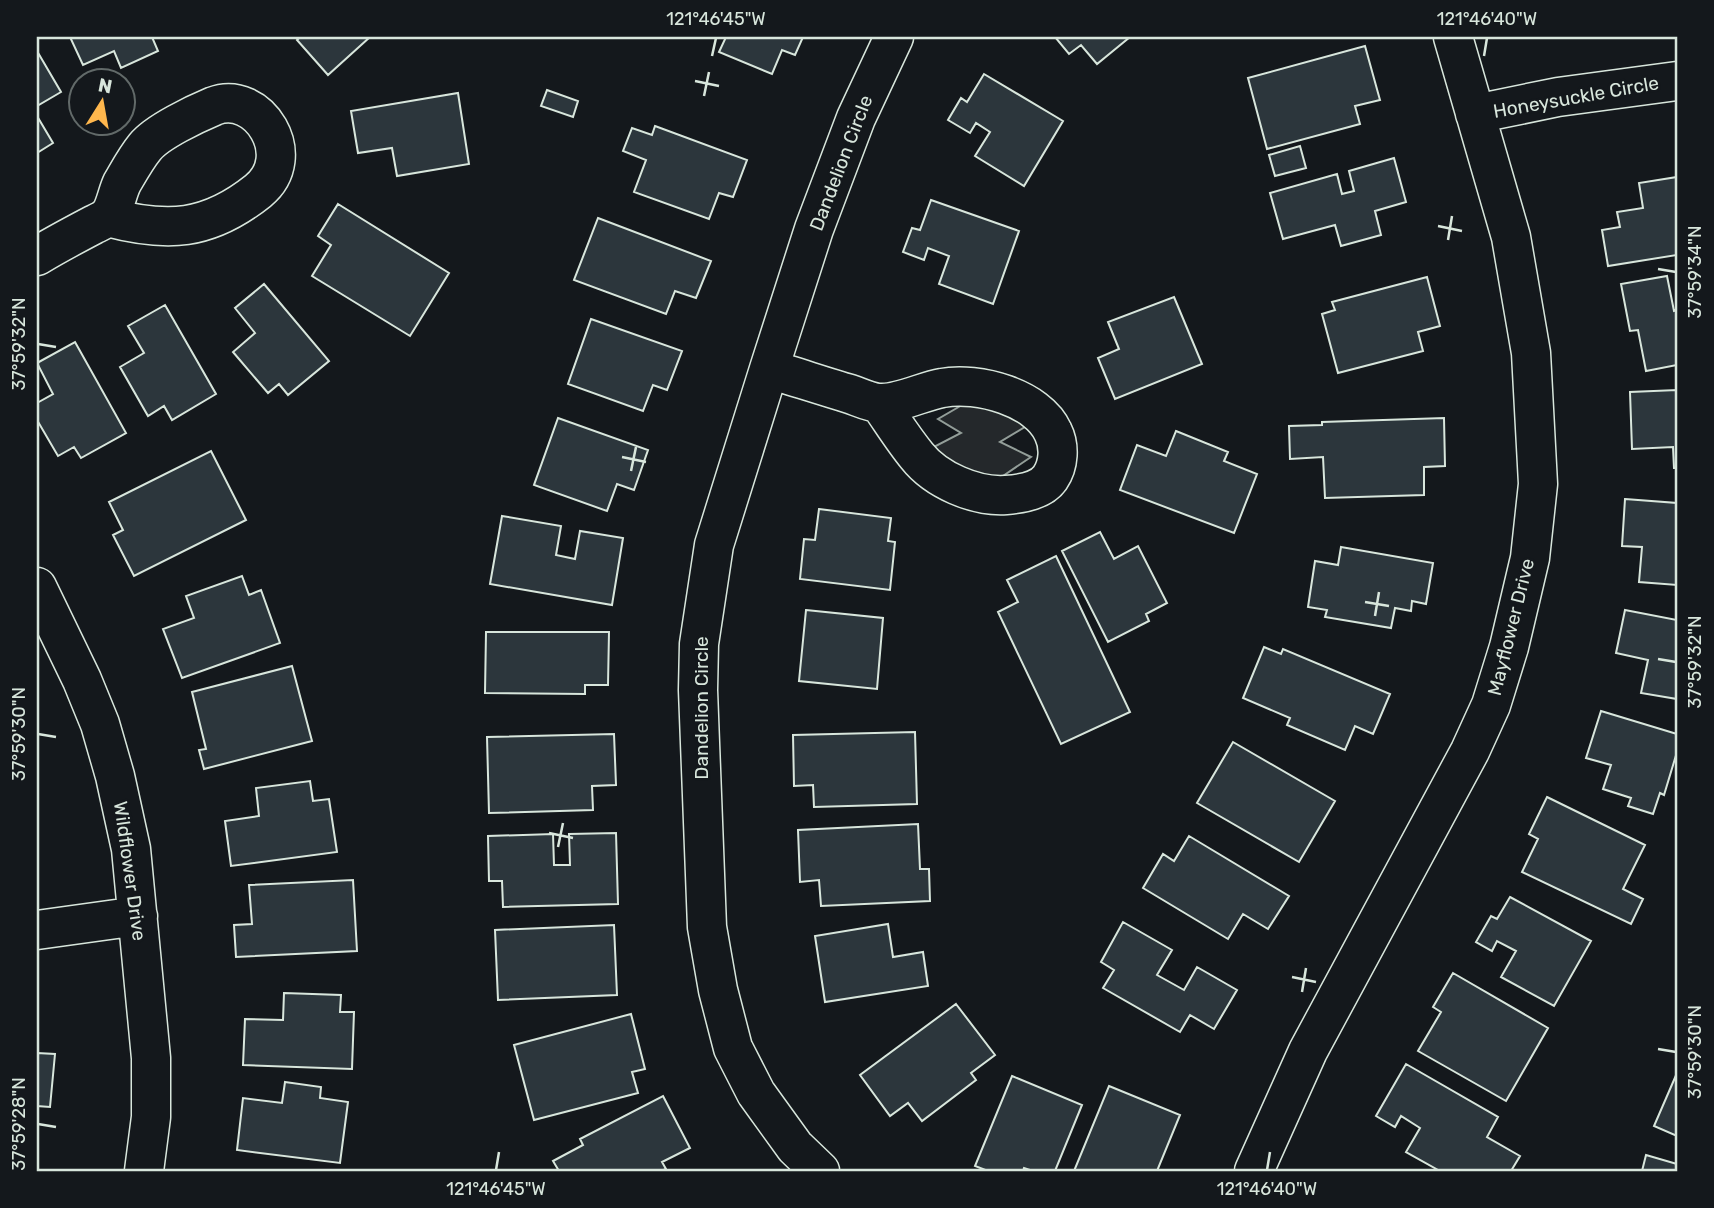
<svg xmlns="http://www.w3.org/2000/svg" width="1714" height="1208" viewBox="0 0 1714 1208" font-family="Rubik,sans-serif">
<rect width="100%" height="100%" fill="#14181c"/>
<path fill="#24282b" stroke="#939e99" stroke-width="2" d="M 969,401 L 1033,422 L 1000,442 L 1031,457 L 1000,478 L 967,472 L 926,451 L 961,433 L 938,419 Z"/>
<path fill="#2c363c" stroke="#d8e6dc" stroke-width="2" d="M 70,37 L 152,37 L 158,51 L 121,68 L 114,51 L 83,65 Z
M 300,37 L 370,37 L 328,75 L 297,40 Z
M 726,37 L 803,37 L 795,55 L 782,50 L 772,74 L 719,52 Z
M 1055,37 L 1130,37 L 1097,64 L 1081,45 L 1069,54 Z
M 1365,46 L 1380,100 L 1355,106 L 1360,124 L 1267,149 L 1248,78 Z
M 37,51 L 61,92 L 37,106 Z
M 984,74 L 1063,121 L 1024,186 L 975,156 L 990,132 L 976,123 L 970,133 L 948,120 L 961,98 L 967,102 Z
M 547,90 L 578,101 L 573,117 L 541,106 Z
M 458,93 L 469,164 L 397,176 L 392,148 L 358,153 L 351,111 Z
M 37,116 L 53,143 L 37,153 Z
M 655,126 L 747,160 L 733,197 L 719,193 L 709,219 L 634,192 L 646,160 L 623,151 L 632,128 L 652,135 Z
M 1300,146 L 1306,168 L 1275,176 L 1269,155 Z
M 1394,158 L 1406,202 L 1375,211 L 1381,235 L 1341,246 L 1335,225 L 1283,239 L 1270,193 L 1337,174 L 1342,194 L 1354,191 L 1349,171 Z
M 1677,177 L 1677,255 L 1608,266 L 1602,230 L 1620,227 L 1617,212 L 1643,208 L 1639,183 Z
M 931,200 L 1019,231 L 993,304 L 939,284 L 949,256 L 928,248 L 924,260 L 903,252 L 912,228 L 920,230 Z
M 338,204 L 449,273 L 410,336 L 312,276 L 331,245 L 318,236 Z
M 598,218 L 711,261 L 696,298 L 675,291 L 666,314 L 574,280 Z
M 1667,276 L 1674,311 L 1677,310 L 1677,365 L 1646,371 L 1638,330 L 1630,331 L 1621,284 Z
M 1427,277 L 1440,326 L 1418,332 L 1423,351 L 1338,373 L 1322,314 L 1335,310 L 1332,302 Z
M 264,284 L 329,361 L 288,395 L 279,384 L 268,393 L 233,352 L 255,333 L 235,308 Z
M 1174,297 L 1202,364 L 1115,399 L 1098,358 L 1119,349 L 1108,322 Z
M 165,305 L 216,394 L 172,420 L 164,406 L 148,416 L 120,367 L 144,353 L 128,326 Z
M 591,319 L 682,351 L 667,390 L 653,385 L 643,411 L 568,384 Z
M 75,342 L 126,433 L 81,458 L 74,447 L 58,456 L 37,420 L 37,403 L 53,394 L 37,363 Z
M 1677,390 L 1677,468 L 1674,468 L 1673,447 L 1632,449 L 1630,392 Z
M 558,418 L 648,450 L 634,490 L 617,484 L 607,511 L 534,485 Z
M 1444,418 L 1445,466 L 1424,467 L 1424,495 L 1325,498 L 1323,457 L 1290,459 L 1289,426 L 1322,425 L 1322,422 Z
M 1176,431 L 1228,452 L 1224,461 L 1257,474 L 1234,533 L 1120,490 L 1137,445 L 1166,456 Z
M 211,451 L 246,520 L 134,576 L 113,535 L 123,530 L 109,502 Z
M 1625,499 L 1677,503 L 1677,585 L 1639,582 L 1642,547 L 1622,546 Z
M 819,509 L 891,518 L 888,541 L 895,542 L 890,590 L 800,579 L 804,539 L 815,540 Z
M 502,516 L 561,526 L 556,555 L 575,559 L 580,531 L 623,538 L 612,605 L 490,584 Z
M 1100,532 L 1114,559 L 1138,546 L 1167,603 L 1146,614 L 1149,621 L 1108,642 L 1062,551 Z
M 1341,547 L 1433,563 L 1426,604 L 1412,601 L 1411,611 L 1395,608 L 1391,628 L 1325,617 L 1327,610 L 1308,607 L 1315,561 L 1338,565 Z
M 1056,556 L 1130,712 L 1061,744 L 998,612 L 1018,602 L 1007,580 Z
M 242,576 L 249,595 L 261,590 L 280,643 L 182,678 L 163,629 L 194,618 L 186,596 Z
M 806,610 L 883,618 L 877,689 L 799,681 Z
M 1625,610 L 1677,620 L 1677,699 L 1641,693 L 1648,660 L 1616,653 Z
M 486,632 L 609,632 L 608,685 L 585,685 L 585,694 L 485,693 Z
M 1264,647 L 1281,654 L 1283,649 L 1390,694 L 1373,734 L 1355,726 L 1345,750 L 1287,725 L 1290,718 L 1243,698 Z
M 292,666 L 312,741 L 204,769 L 199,750 L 206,749 L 192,692 Z
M 1601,711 L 1677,734 L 1677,752 L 1664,795 L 1660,793 L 1653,814 L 1628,806 L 1631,798 L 1603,789 L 1611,765 L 1586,758 Z
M 915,732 L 917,804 L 814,807 L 813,785 L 794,786 L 793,735 Z
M 614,734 L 616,785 L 592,786 L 593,810 L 489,813 L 487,737 Z
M 1233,742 L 1335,801 L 1299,862 L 1197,803 Z
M 310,781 L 313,801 L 329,799 L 337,852 L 231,866 L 225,821 L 259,816 L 256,788 Z
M 1547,797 L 1645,845 L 1623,889 L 1643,899 L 1631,924 L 1522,872 L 1538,839 L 1529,834 Z
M 918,824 L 920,869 L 929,869 L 930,901 L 821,906 L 819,880 L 800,882 L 798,830 Z
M 616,833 L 618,904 L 503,907 L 502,881 L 489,881 L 488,836 L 553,834 L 554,865 L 570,865 L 569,834 Z
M 1189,836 L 1289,896 L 1268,929 L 1243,914 L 1228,939 L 1143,888 L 1163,854 L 1174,861 Z
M 353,880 L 357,951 L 236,957 L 234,925 L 252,924 L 249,885 Z
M 1510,897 L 1591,941 L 1554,1006 L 1501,977 L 1516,951 L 1497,941 L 1492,951 L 1476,942 L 1491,916 L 1497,919 Z
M 1123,922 L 1172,950 L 1157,975 L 1184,990 L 1197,967 L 1237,990 L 1214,1029 L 1190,1015 L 1180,1032 L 1103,988 L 1114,970 L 1101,962 Z
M 888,924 L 893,957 L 923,952 L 928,986 L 825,1002 L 815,936 Z
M 614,925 L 617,995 L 498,1000 L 495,930 Z
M 1453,973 L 1548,1028 L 1506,1101 L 1418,1051 L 1441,1012 L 1433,1007 Z
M 284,993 L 341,995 L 340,1012 L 354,1012 L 352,1069 L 243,1065 L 245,1019 L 283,1020 Z
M 956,1004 L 995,1055 L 971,1073 L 976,1080 L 922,1121 L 908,1103 L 890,1116 L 860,1075 Z
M 631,1014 L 645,1069 L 632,1072 L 638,1093 L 534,1120 L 514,1045 Z
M 37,1053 L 55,1054 L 50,1107 L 37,1106 Z
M 1406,1064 L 1498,1117 L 1487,1137 L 1520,1156 L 1511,1171 L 1440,1171 L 1406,1152 L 1420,1128 L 1401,1116 L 1395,1127 L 1376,1116 Z
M 1677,1073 L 1677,1136 L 1654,1126 Z
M 1012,1076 L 1082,1105 L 1055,1171 L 1033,1171 L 1024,1168 L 1023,1171 L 988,1171 L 975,1166 Z
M 285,1082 L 321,1087 L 320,1098 L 348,1102 L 340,1163 L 237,1150 L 243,1098 L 282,1103 Z
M 1109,1086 L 1180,1115 L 1157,1171 L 1074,1171 Z
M 663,1096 L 690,1148 L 662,1162 L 666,1169 L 661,1171 L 559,1171 L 553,1161 L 583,1145 L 580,1139 Z
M 1646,1155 L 1677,1164 L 1677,1171 L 1642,1171 Z"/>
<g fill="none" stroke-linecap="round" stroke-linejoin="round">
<defs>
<path id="minor" d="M 1475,114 L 1558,97 L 1677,81
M 37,256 C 55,245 74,235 93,225 C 97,223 104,220 107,217 C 115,210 117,193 122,183 C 129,171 136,158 145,147 C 157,132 195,114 214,106 C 258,89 301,156 258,191 C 208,231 167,233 107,217
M 769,369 C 796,377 823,386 850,394 C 859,397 871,403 880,403 C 899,404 924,391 942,388 C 978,381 1038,398 1053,432 C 1060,446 1059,465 1050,478 C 1041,491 1020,494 1006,495 C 975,497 936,480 917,456 C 903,439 892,421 880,404
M 37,587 L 82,680 L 100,724 L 115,776 L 131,849 L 151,1058 L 151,1117 L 144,1171
M 37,930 L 138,916
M 820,1171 L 795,1147 L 756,1093 L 733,1048 L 718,990 L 707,927 L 698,690 L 699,644 L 714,545 L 769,369 L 814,229 L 856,118 L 894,37
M 1254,1171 L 1308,1051 L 1470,751 L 1491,705 L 1509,647 L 1530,558 L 1538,484 L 1531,353 L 1511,237 L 1453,37"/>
</defs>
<use href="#minor" stroke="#d8e6dc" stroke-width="41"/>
<use href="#minor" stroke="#14181c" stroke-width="38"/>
</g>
<path fill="none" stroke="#d8e6dc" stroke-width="2.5" d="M 712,56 L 716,38M 1484,56 L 1487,38M 695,81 L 719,86M 704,96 L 709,72M 1438,226 L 1462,231M 1448,240 L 1452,216M 1658,269 L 1676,272M 38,344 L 56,347M 622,457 L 646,462M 631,471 L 636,447M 1365,602 L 1389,606M 1375,616 L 1379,592M 1658,659 L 1676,662M 38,734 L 56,737M 549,833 L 573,838M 558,847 L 563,823M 1292,977 L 1316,982M 1302,992 L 1306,968M 1658,1049 L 1676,1052M 38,1124 L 56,1127M 496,1170 L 499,1152M 1267,1170 L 1270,1152"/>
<g text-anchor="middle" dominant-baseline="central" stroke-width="5" stroke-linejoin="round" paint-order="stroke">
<g font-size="19" fill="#d8e6dc" stroke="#14181c">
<text transform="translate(1576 97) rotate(-10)">Honeysuckle Circle</text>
<text transform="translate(841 163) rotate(-69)">Dandelion Circle</text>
<text transform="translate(1511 627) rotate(-76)">Mayflower Drive</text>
<text transform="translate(701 708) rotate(-90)">Dandelion Circle</text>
<text transform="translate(130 871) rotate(82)">Wildflower Drive</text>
</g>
</g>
<rect width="1714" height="1208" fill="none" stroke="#14181c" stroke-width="77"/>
<g transform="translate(102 102) rotate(11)"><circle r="33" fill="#14181c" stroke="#626a69" stroke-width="2"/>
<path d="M0-5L12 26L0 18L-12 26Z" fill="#ffb74d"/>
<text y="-10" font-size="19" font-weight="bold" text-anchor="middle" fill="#d8e6dc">N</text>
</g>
<rect x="38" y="38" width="1638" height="1132" fill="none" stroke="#d8e6dc" stroke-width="2.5"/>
<g font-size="18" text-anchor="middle" fill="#d8e6dc">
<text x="716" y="25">121°46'45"W</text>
<text x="1487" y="25">121°46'40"W</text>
<text transform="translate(1695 272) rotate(-90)" y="6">37°59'34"N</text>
<text transform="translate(19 344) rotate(-90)" y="6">37°59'32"N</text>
<text transform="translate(1695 662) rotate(-90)" y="6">37°59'32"N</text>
<text transform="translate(19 734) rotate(-90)" y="6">37°59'30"N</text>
<text transform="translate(1695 1052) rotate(-90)" y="6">37°59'30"N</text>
<text transform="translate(19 1124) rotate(-90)" y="6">37°59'28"N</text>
<text x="496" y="1195">121°46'45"W</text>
<text x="1267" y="1195">121°46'40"W</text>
</g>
</svg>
